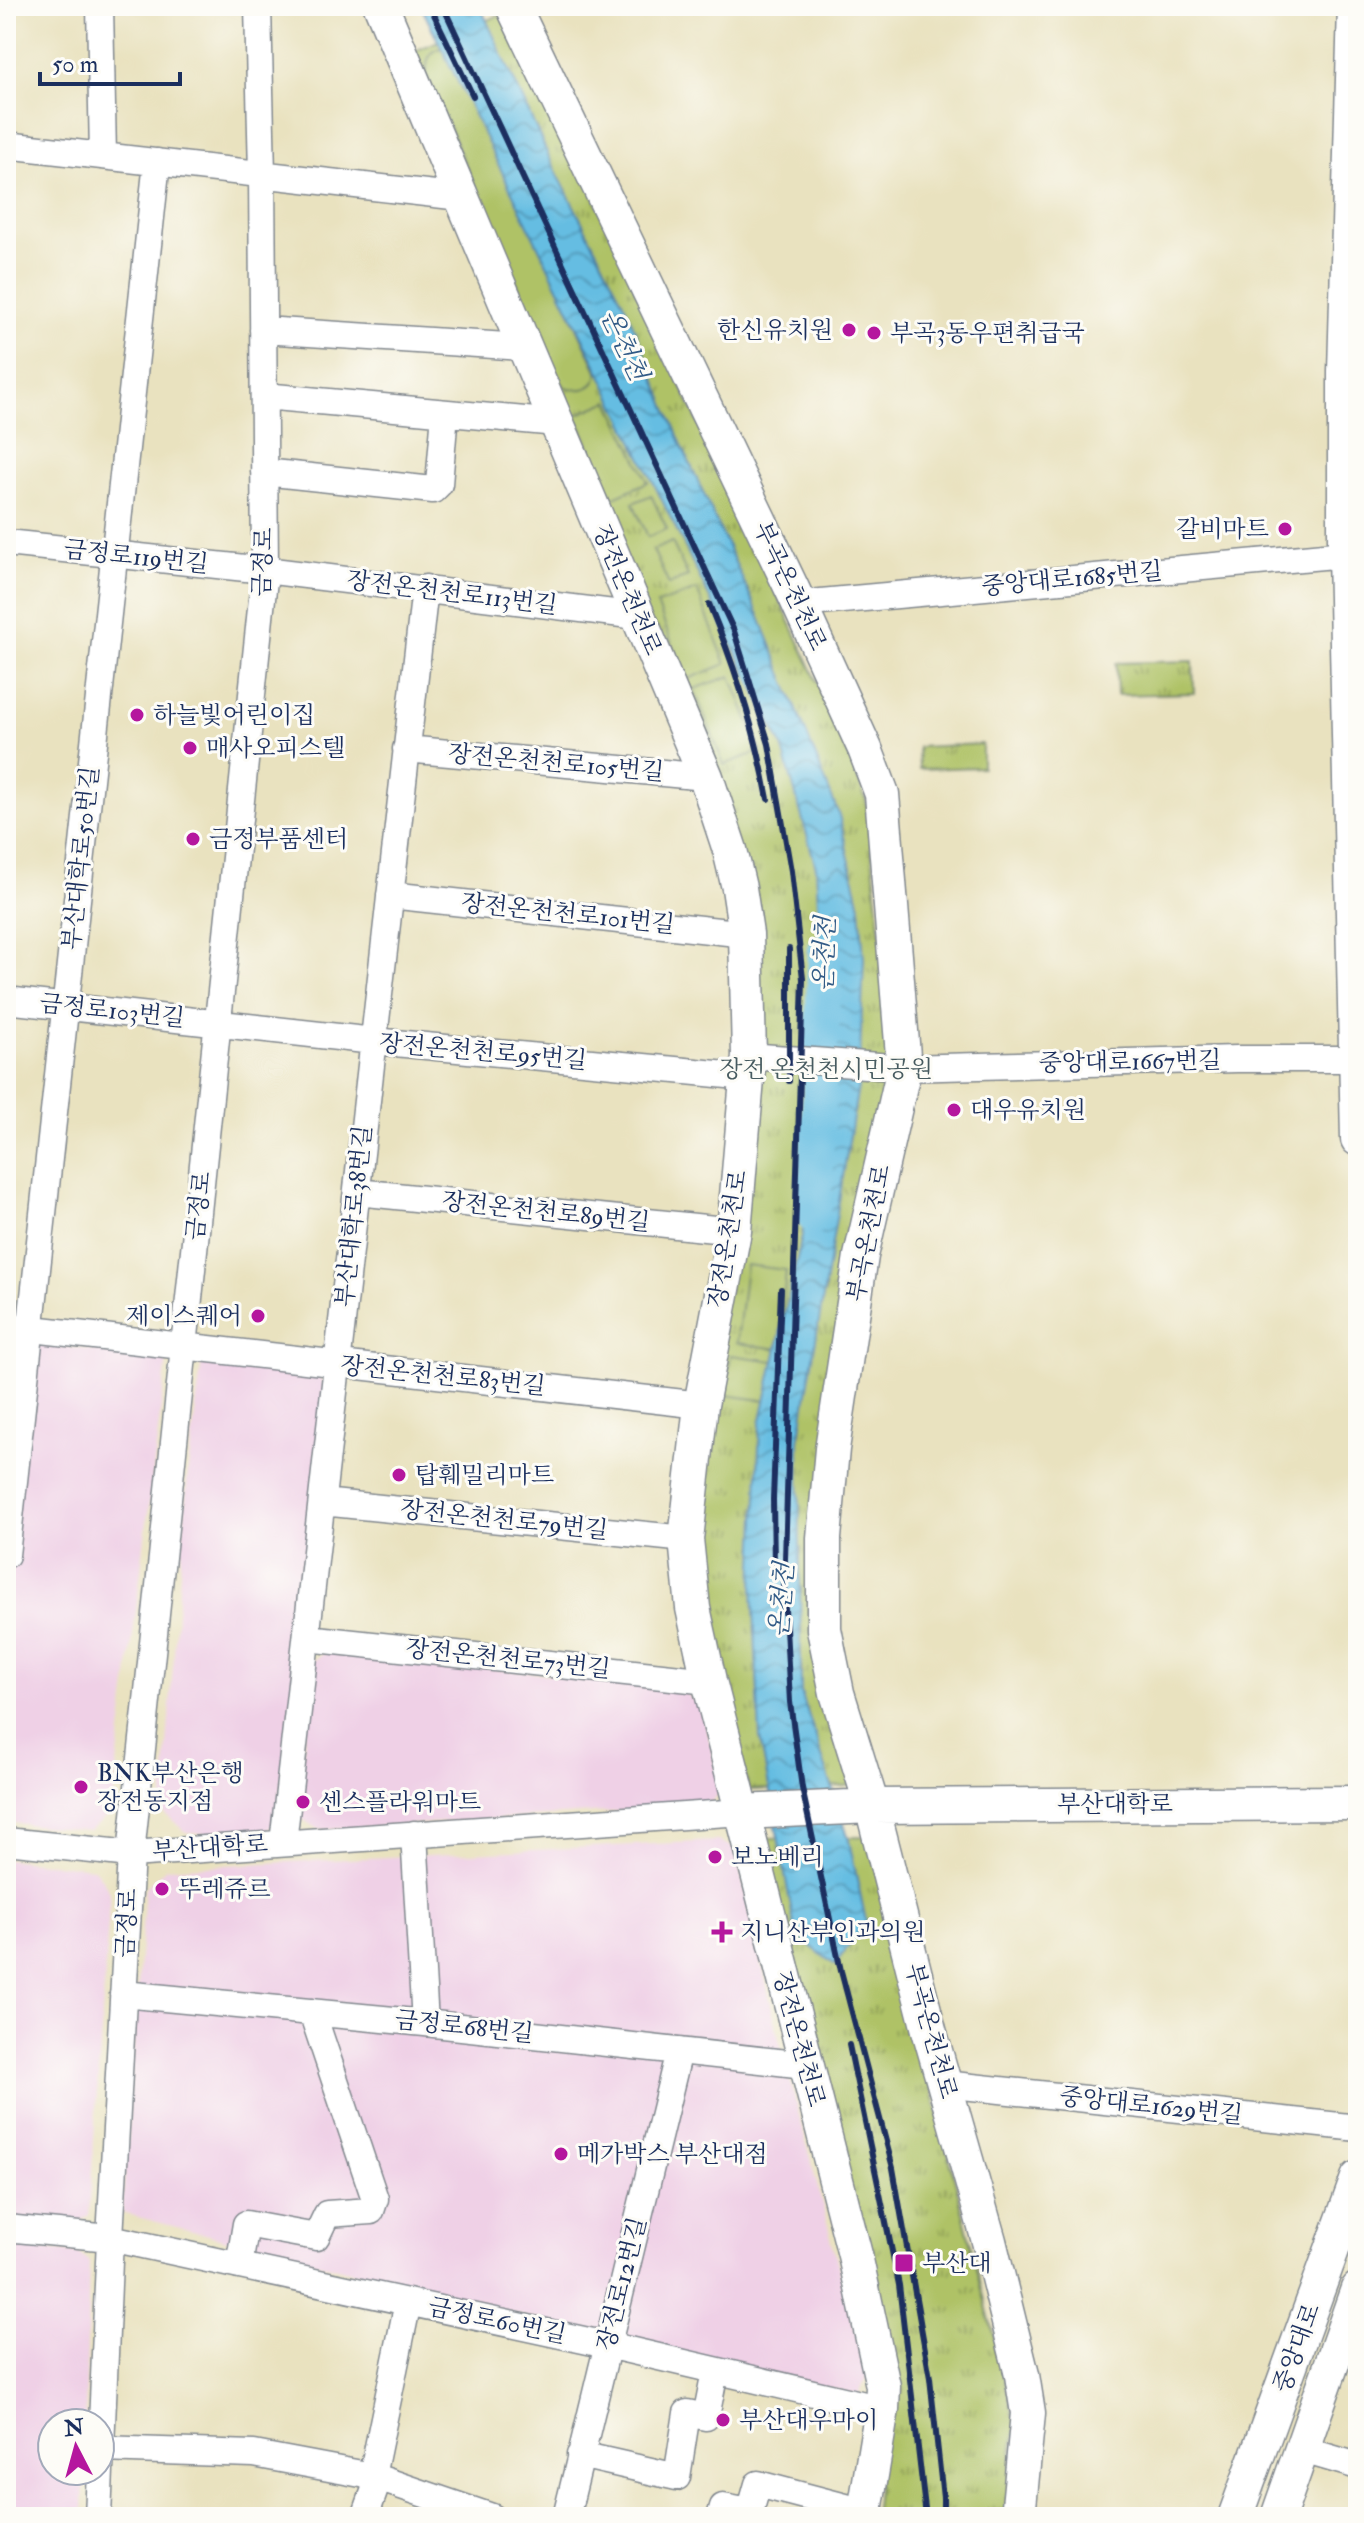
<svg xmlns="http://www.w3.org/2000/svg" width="1364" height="2523" viewBox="0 0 1364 2523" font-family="'IM FELL Double Pica','Noto Serif KR',serif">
<defs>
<pattern id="park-tufts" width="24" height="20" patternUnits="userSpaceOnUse" patternTransform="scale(2)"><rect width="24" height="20" fill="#afc266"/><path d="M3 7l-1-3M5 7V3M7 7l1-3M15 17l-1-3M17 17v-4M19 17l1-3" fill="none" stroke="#8e9e57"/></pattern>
<pattern id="water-waves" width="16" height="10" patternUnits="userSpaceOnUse" patternTransform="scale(2)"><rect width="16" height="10" fill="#65bde2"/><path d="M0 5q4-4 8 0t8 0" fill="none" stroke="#529aba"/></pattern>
</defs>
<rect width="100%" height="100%" fill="#fdfcf7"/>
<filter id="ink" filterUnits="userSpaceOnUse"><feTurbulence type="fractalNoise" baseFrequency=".0125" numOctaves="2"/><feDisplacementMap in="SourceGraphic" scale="16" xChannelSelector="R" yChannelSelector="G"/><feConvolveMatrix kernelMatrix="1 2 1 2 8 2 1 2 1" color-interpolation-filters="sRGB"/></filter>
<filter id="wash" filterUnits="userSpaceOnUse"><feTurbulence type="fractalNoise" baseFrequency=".006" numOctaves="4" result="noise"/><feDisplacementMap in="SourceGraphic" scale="32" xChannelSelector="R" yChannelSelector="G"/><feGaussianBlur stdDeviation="1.8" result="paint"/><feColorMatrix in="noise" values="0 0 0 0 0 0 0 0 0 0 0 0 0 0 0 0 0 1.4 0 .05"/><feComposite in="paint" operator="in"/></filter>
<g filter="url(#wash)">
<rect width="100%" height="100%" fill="#e9e2bf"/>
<path fill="#efd0e6" d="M 6,1340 L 167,1359 L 111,1813 L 89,1831 L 6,1822 Z
M 202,1360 L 313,1369 L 328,1390 L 277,1821 L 265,1832 L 210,1834 L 186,1832 L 162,1811 L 188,1469 Z
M 326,1652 L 681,1688 L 702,1709 L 722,1792 L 706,1806 L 319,1830 L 298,1816 L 311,1662 Z
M 718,1841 L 735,1848 L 779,2039 L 867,2375 L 859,2395 L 587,2332 L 122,2213 L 145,1888 L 166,1868 Z
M 6,1859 L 94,1868 L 110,1891 L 89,2215 L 74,2226 L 6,2220 Z
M 6,2245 L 79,2253 L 89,2262 L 85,2423 L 52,2423 L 52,2471 L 84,2471 L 83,2517 L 6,2517 Z"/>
<path fill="url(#park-tufts)" stroke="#657862" stroke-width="2" d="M 497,16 L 511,16 L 834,718 L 866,800 L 894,1054 L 822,1495 L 851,1784 L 845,1786 L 749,1790 L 714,1660 L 701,1525 L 758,926 L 410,53 Z
M 1193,661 L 1194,693 L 1117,695 L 1116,663 Z
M 982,744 L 982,767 L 919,769 L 918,747 Z
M 869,1837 L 1016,2425 L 1004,2517 L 874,2517 L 883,2432 L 763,1838 Z"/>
<path fill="#afc266" stroke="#657862" stroke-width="2" d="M 443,47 L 529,222 L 598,373 C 595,391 579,391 565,387 L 556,373 L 427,77 C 426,62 427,52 443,47 Z
M 609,401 L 648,482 L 612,498 L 576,415 Z
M 651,495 L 667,529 L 648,537 L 633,503 Z
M 672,542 L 688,576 L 669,585 L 653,550 Z
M 697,590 L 726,664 L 686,680 L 657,604 Z
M 731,676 L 761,751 L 724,765 L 694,689 Z
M 746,1265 L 786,1270 L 779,1349 L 737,1343 Z
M 731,1355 L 774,1361 L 770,1401 L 725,1395 Z"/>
<path fill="url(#water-waves)" stroke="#4076a0" stroke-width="2" d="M 421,6 L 480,6 L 550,159 L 626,308 L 683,448 L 759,615 L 839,815 L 860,906 L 864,959 L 859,1081 L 799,1441 L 801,1692 L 848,1836 L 866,1921 L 835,1965 L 796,1935 L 760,1738 L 753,1588 L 760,1424 L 829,1116 L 816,867 L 782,746 Z"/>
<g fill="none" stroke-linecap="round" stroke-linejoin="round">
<path stroke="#65bde2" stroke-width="34" d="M 814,1217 L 825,950"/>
</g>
</g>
<g filter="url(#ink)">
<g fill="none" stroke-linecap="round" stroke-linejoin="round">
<defs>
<path id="minor" d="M 100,6 L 103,156
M 6,145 L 461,197
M 263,330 L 524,347
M 264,396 L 557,423
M 264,472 L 433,490 L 439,484 L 445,413
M 6,543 L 265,570 L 638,616
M 799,604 L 1345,554
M 406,749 L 706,777
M 390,895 L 746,934
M 6,1000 L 374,1041 L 748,1077
M 749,1056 L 904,1068 L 1237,1059 L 1357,1059
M 357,1192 L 734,1231
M 6,1326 L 701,1405
M 322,1502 L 686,1539
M 6,1555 L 157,162
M 307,1638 L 709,1681
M 414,1834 L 425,2023
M 6,1841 L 131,1854 L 742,1812
M 283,1843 L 425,588
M 123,1994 L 425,2023 L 805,2065
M 944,2084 L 1358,2128
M 6,2228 L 110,2238 L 607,2345 L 882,2409
M 239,2266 L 246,2224 L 316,2237 L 327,2214 L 371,2211 L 375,2199 L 312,2012
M 101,2449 L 254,2454 L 372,2476 L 492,2517
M 1303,2450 L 1358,2466
M 580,2455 L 677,2477 L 687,2413 L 706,2417 L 715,2371
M 98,2517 L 110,2238 L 131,1854 L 265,570 L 262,174 L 258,6
M 365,2517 L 375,2489 L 372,2476 L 408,2302
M 566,2517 L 679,2051
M 720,2517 L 723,2507 L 750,2512 L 758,2484 L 865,2512"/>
<path id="major" d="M 381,6 L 706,777 L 730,850 L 739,888 L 746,934 L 749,1056 L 734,1231 L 701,1405 L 686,1539 L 693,1608 L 709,1681 L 855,2255 L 883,2386 L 882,2409 L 864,2517
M 513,6 L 794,593 L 865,749 L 882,794 L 904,1068 L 861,1256 L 832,1449 L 824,1538 L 824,1629 L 837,1693 L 872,1806 L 929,2030 L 989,2241 L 1022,2375 L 1028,2413 L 1018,2517
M 1355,6 L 1345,372 L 1345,554 L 1358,1139
M 742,1812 L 872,1806 L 1358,1803
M 1235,2517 L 1358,2178
M 1278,2517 L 1358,2289"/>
</defs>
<use href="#minor" stroke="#82888e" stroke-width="29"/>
<use href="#major" stroke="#82888e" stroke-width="37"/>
<use href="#minor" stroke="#fff" stroke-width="26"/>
<use href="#major" stroke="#fff" stroke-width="34"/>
<path stroke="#1b2f5e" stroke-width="6" d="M 430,6 L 473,96
M 443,6 L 734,631 L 769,744 L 791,871 L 803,979 L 784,1591 L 790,1702 L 802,1788 L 841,1971 L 893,2168 L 930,2378 L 943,2498 L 943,2517
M 709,604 C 735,666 756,733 768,799
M 789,949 L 789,1081
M 774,1565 L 773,1499 L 781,1289
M 849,2045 L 899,2285 L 926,2517"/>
</g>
</g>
<g fill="#b5179e" stroke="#fdfcf7" stroke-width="3">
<circle cx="849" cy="330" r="8"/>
<circle cx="874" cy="333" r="8"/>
<circle cx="1285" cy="529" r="8"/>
<circle cx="137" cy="715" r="8"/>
<circle cx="190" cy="748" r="8"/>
<circle cx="193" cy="839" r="8"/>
<circle cx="954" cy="1110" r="8"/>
<circle cx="258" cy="1316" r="8"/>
<circle cx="399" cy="1475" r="8"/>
<circle cx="81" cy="1787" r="8"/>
<circle cx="303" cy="1802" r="8"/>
<circle cx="715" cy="1857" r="8"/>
<circle cx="162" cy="1889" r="8"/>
<path d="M718 1920h8v8h8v8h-8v8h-8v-8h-8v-8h8z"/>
<circle cx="561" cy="2154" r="8"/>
<rect x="894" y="2253" width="20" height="20" rx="4"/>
<circle cx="723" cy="2420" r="8"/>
</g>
<g text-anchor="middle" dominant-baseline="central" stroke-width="6" stroke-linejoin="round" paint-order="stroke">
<g font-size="24" fill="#1b2f5e" stroke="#fdfcf7" text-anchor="start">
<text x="833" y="330" text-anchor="end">한신유치원</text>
<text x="890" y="333">부곡3동우편취급국</text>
<text x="1269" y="529" text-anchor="end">갈비마트</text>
<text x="153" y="715">하늘빛어린이집</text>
<text x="206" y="748">매사오피스텔</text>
<text x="209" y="839">금정부품센터</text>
<text x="970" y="1110">대우유치원</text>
<text x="242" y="1316" text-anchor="end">제이스퀘어</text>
<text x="415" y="1475">탑훼밀리마트</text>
<text x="97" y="1773">BNK부산은행<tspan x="97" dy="28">장전동지점</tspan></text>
<text x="319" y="1802">센스플라워마트</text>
<text x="731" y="1857">보노베리</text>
<text x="178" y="1889">뚜레쥬르</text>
<text x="740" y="1932">지니산부인과의원</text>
<text x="577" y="2154">메가박스 부산대점</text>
<text x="922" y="2263">부산대</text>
<text x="739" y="2420">부산대우마이</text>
</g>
<g font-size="24" fill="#1b2f5e" stroke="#fdfcf7">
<text transform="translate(136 557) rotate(6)">금정로119번길</text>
<text transform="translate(263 562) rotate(-88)">금정로</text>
<text transform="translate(1072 579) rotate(-5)">중앙대로1685번길</text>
<text transform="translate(790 586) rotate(65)">부곡온천천로</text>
<text transform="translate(627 590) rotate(67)">장전온천천로</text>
<text transform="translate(452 593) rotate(7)">장전온천천로113번길</text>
<text transform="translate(556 763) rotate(5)">장전온천천로105번길</text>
<text transform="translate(81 858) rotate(-84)">부산대학로50번길</text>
<text transform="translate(568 914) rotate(6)">장전온천천로101번길</text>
<text transform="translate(112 1011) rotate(6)">금정로103번길</text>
<text transform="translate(483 1052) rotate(5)">장전온천천로95번길</text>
<text transform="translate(1130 1062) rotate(-1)">중앙대로1667번길</text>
<text transform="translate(199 1206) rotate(-84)">금정로</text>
<text transform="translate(546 1212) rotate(6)">장전온천천로89번길</text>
<text transform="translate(354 1216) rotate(-84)">부산대학로38번길</text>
<text transform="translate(869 1233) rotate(-79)">부곡온천천로</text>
<text transform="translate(728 1239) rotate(-81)">장전온천천로</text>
<text transform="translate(443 1376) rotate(6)">장전온천천로83번길</text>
<text transform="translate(504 1520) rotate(6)">장전온천천로79번길</text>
<text transform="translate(508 1659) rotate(6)">장전온천천로73번길</text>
<text x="1115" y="1804">부산대학로</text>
<text transform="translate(210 1848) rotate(-4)">부산대학로</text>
<text transform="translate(127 1923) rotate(-87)">금정로</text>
<text transform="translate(464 2027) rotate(6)">금정로68번길</text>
<text transform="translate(931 2031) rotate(75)">부곡온천천로</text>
<text transform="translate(799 2039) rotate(75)">장전온천천로</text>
<text transform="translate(1151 2106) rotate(6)">중앙대로1629번길</text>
<text transform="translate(622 2284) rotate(-76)">장전로12번길</text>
<text transform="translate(497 2321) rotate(12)">금정로60번길</text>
<text transform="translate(1297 2348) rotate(-70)">중앙대로</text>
</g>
<g font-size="24" fill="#475b60" stroke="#fdfcf7">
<text x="826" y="1069">장전 온천천시민공원</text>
</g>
<g font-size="26" font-style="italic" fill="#315a86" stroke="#fdfcf7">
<text transform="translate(624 345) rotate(65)">온천천</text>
<text transform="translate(825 954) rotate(-88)">온천천</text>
<text transform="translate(782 1600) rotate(-85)">온천천</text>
</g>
</g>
<rect width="1364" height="2523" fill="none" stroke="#fdfcf7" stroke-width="32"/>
<g transform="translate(76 2447) rotate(354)"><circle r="38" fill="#fdfcf7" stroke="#a3aaba" stroke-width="2"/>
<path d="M0-6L14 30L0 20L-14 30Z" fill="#b5179e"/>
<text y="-12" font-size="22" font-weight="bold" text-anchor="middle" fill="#1b2f5e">N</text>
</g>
<path d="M40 72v12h140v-12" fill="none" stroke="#1b2f5e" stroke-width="4"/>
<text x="52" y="72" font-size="24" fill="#1b2f5e" stroke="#fdfcf7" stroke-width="6" paint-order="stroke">50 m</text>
</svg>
